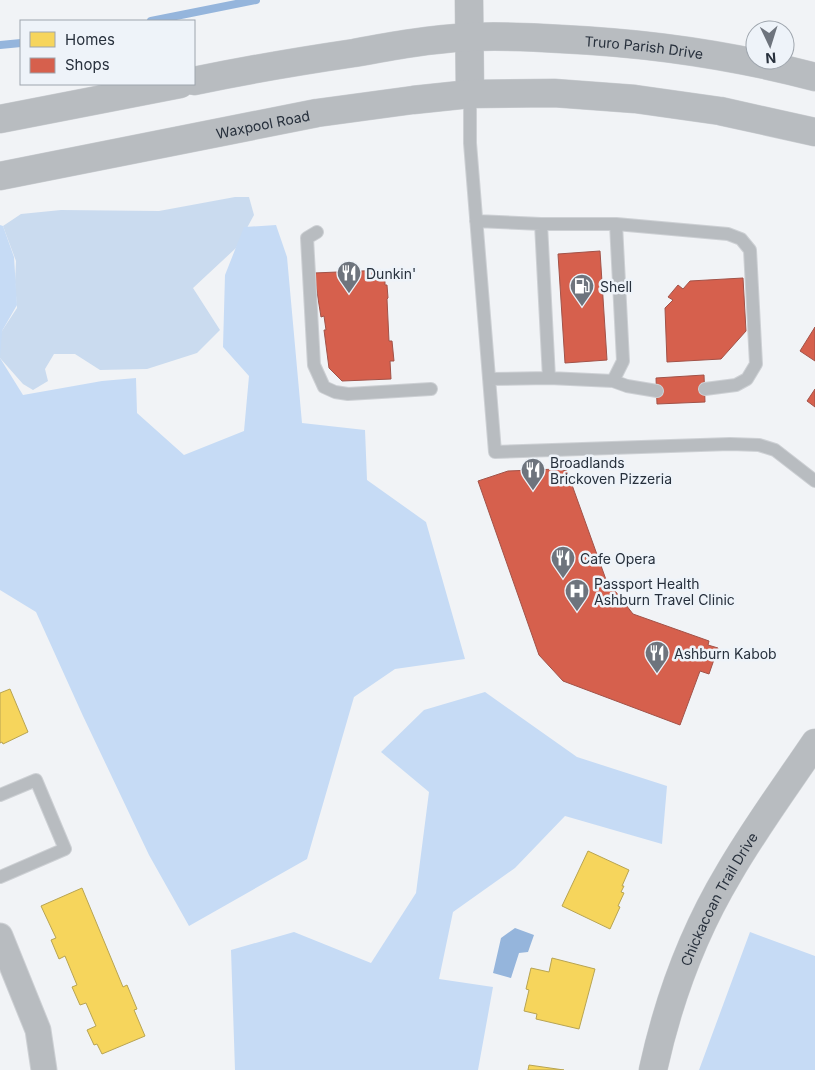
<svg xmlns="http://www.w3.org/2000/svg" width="815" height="1070" viewBox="0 0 815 1070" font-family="Inter,sans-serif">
<rect width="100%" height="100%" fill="#f1f3f6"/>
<path fill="#cadbef" d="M 235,197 L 249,197 L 254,215 L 236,248 L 193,288 L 220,330 L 197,353 L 147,369 L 100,370 L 75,354 L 54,354 L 45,369 L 48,381 L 33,390 L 23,384 L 0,358 L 0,334 L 17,308 L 15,282 L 16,261 L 3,226 L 21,214 L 61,210 L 159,211 Z"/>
<path fill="#c6dbf5" d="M 276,225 L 287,257 L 302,423 L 365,430 L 367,480 L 426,522 L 465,659 L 395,669 L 354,697 L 307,859 L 189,926 L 149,855 L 83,716 L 36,612 L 0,590 L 0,225 L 3,226 L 14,257 L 17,305 L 2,331 L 0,358 L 23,395 L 102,381 L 136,378 L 137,413 L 184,455 L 244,431 L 249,376 L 223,347 L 225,275 L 244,227 Z
M 485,692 L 577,757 L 667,786 L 662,844 L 565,816 L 515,868 L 453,912 L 439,979 L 493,987 L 478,1070 L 235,1070 L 231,950 L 294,932 L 371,963 L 416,893 L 429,792 L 381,752 L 424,710 Z
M 750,932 L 815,956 L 815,1070 L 699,1070 Z"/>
<path fill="#95b5dc" d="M 515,928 L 534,935 L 528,952 L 519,953 L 511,978 L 493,973 L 501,938 Z"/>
<path fill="#f6d55c" stroke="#b8a452" d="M 10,689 L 28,732 L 3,744 L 2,742 L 0,743 L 0,693 Z
M 588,851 L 629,870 L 622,886 L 624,886 L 621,892 L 624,893 L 618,906 L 620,907 L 610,929 L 562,906 Z
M 82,888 L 123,987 L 127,985 L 137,1009 L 134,1010 L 145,1036 L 102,1054 L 97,1044 L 94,1045 L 87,1030 L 96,1026 L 86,1003 L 80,1005 L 72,987 L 77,985 L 65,956 L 59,959 L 51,940 L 56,938 L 41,906 Z
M 552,958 L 595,969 L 579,1029 L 536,1019 L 537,1014 L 524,1011 L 529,990 L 526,989 L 531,968 L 549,972 Z
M 529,1065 L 564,1070 L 528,1070 Z"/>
<path fill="#d6604d" stroke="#a25248" d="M 600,251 L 607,360 L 565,363 L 558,254 Z
M 385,270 L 385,285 L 387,285 L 388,298 L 387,299 L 389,341 L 392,341 L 394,361 L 390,361 L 391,379 L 342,381 L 329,368 L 324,330 L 326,330 L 324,316 L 321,317 L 314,273 Z
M 743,278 L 746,331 L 721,359 L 667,362 L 665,308 L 673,300 L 668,297 L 678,285 L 683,289 L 690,281 Z
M 815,327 L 815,361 L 800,351 Z
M 704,375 L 705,402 L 657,404 L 656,378 Z
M 815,389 L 815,407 L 807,401 Z
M 557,469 L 567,471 L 609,588 L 612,587 L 633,614 L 709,641 L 708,645 L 718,648 L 709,674 L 700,671 L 680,725 L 563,681 L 539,655 L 478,481 L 508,471 Z"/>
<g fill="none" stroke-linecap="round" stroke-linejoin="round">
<path stroke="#95b5dc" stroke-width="8" d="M 151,21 L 256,0
M 0,45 L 21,43"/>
<defs>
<path id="service" d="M 470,94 L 470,143 L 495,452 L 730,444 L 759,445 L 775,450 L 815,481
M 476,221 L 541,224 L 549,378 L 613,381 L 627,386 L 657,391
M 541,224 L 616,224 L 728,234 L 741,239 L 750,250 L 756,364 L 747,379 L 736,385 L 705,389
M 317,232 L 307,238 L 314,365 L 324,387 L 335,392 L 348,394 L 431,389
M 489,379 L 549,378
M 613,381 L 623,361 L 616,224
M 0,795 L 36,780 L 65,849 L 0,877"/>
<path id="minor" d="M 0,936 L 38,1030 L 44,1070"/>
<g id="tertiary">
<path d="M 469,0 L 470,94"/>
<path id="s1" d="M 194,81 C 247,70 300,61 354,53 C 392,46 431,39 470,37 C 500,36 531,37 561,39 C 647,43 732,55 815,77"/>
<path d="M 0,119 L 180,84"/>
<path id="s2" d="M 0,176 L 317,113 L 413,100 L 470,94 L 554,93 L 635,99 L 720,111 L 815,132"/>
<path id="s3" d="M 653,1070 C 668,1001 693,933 729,873 C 755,828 786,786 815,743"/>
</g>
</defs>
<use href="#service" stroke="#cdd0d4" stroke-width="14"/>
<use href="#minor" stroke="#cdd0d4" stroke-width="27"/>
<use href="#tertiary" stroke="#cdd0d4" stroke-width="29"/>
<use href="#service" stroke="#b8bcc0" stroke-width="12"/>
<use href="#minor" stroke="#b8bcc0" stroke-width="25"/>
<use href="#tertiary" stroke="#b8bcc0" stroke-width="28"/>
</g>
<defs>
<symbol id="restaurant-pin" viewBox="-11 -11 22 30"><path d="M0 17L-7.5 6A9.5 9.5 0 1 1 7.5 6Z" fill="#6e747d" stroke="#eef3f9"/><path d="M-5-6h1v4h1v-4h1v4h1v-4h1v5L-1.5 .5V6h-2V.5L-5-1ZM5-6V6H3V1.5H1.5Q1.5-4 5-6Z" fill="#fff"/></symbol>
<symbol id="fuel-pin" viewBox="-11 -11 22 30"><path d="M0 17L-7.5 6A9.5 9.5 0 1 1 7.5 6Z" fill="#6e747d" stroke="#eef3f9"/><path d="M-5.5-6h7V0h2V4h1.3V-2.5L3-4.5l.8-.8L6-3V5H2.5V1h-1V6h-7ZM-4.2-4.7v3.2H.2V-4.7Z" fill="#fff"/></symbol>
<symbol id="hospital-pin" viewBox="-11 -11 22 30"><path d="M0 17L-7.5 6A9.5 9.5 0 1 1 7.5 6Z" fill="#6e747d" stroke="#eef3f9"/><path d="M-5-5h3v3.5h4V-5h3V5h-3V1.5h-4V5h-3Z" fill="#fff"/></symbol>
</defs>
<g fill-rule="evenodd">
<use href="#restaurant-pin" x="335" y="259" width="28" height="38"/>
<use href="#fuel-pin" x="568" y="272" width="28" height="38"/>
<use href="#restaurant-pin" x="519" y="456" width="28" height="38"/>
<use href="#restaurant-pin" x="549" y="544" width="28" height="38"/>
<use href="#hospital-pin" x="563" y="577" width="28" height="38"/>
<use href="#restaurant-pin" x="643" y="639" width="28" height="38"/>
</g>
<g text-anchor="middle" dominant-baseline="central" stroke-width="5" stroke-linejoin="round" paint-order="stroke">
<g font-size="14" fill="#27303c" stroke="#eef3f9">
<text stroke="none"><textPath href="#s1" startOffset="454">Truro Parish Drive</textPath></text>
<text stroke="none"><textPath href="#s2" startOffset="268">Waxpool Road</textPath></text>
<text stroke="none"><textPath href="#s3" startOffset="184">Chickacoan Trail Drive</textPath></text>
</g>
<g font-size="14" fill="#27303c" stroke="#eef3f9" text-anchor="start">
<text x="366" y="273">Dunkin'</text>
<text x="600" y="286">Shell</text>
<text x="550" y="462">Broadlands<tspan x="550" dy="16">Brickoven Pizzeria</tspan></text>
<text x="580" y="558">Cafe Opera</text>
<text x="594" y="583">Passport Health<tspan x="594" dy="16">Ashburn Travel Clinic</tspan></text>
<text x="674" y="653">Ashburn Kabob</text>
</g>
</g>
<rect x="20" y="20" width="175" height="65" fill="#eef3f9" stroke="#9ea5ad"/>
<rect x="30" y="32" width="25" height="15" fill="#f6d55c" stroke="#9ea5ad"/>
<text x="65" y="45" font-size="15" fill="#27303c">Homes</text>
<rect x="30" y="58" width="25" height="15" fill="#d6604d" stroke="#9ea5ad"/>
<text x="65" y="70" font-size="15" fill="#27303c">Shops</text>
<g transform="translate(770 45) rotate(176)"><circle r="24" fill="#eef3f9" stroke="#9ea5ad"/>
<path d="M0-4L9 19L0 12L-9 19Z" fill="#6e747d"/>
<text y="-8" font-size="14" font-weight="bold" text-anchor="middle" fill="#27303c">N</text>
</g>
</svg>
